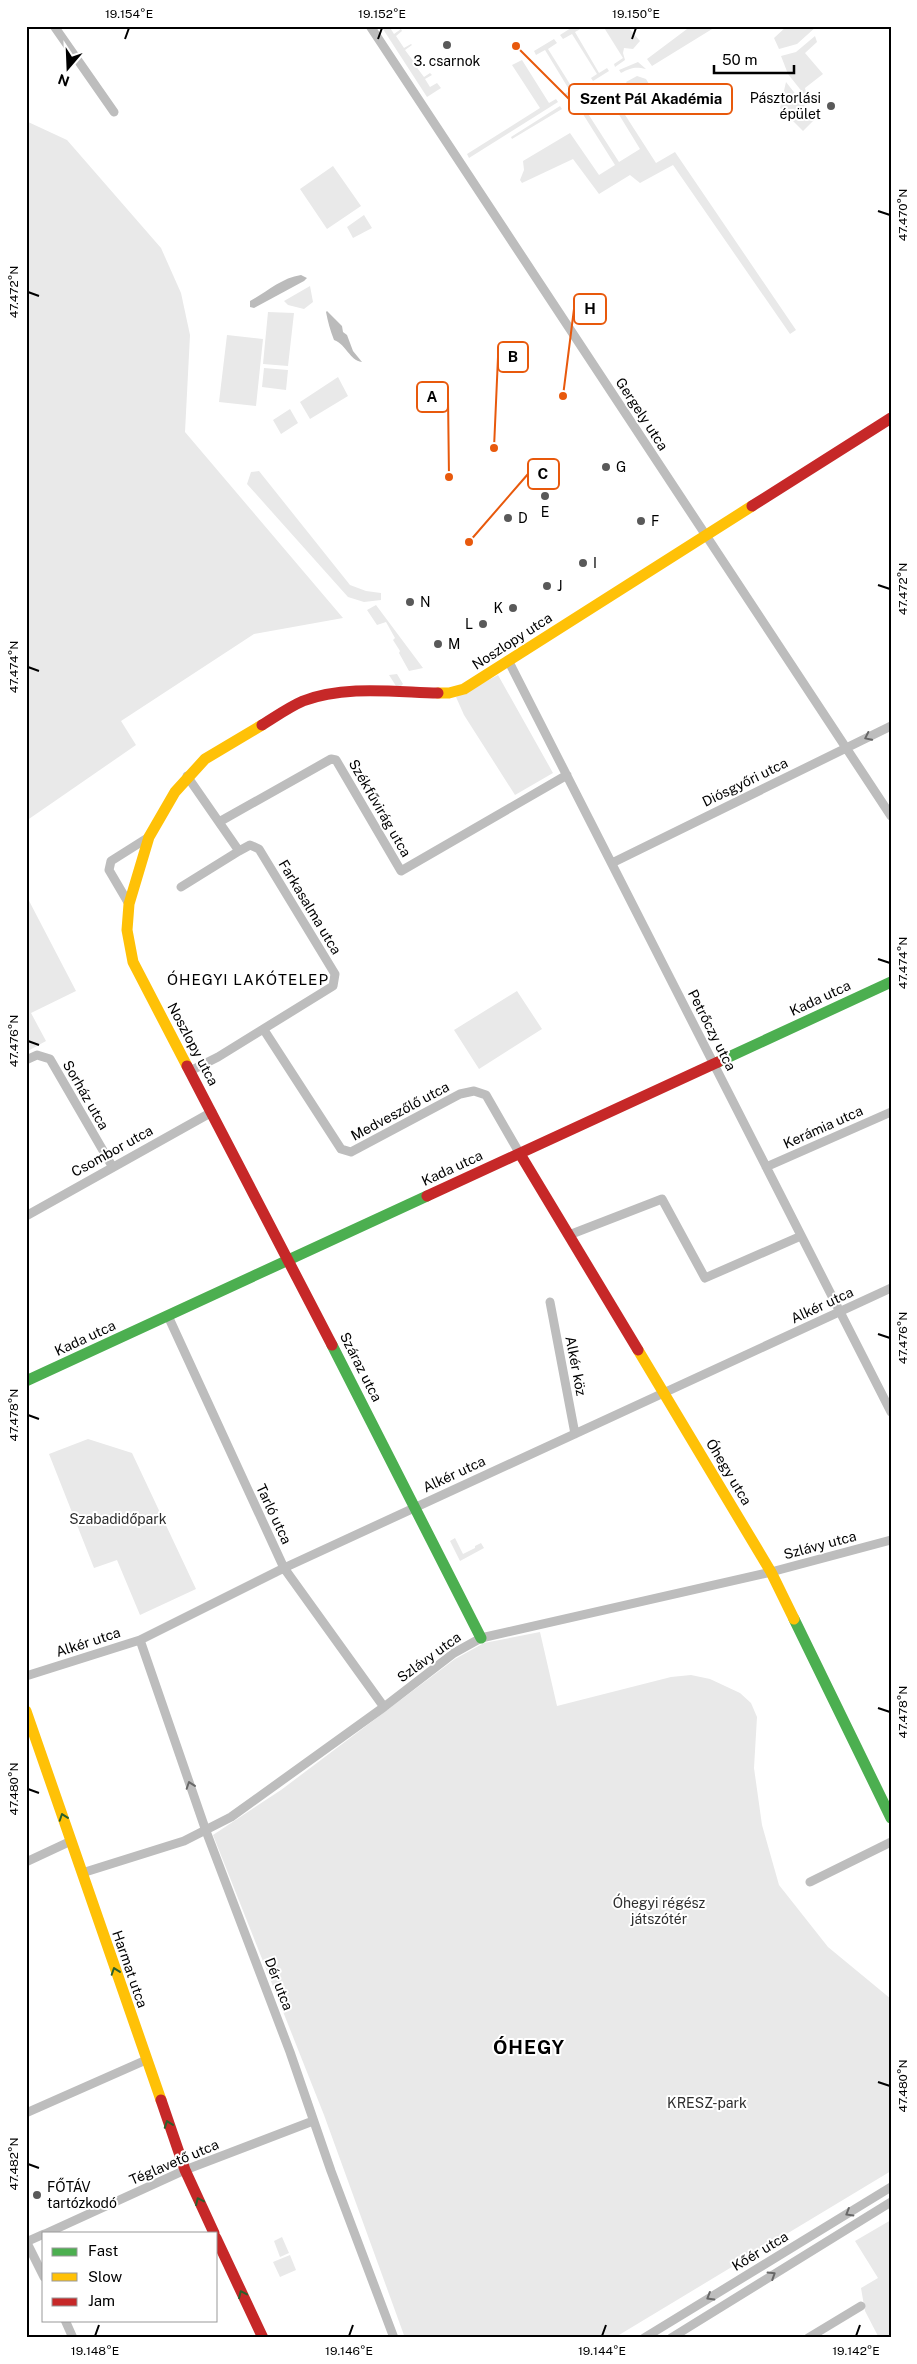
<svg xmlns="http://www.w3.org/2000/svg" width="917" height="2364" viewBox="0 0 917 2364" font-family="'Public Sans',sans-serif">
<rect width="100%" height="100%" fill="#fff"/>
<path fill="#e9e9e9" d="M 381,26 L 389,26 L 394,34 L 401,29 L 402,31 L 396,36 L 404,48 L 411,44 L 412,45 L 405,50 L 414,62 L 421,58 L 422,60 L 415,65 L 424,77 L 430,73 L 432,75 L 425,79 L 430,87 L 437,83 L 441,88 L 427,97 Z
M 574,26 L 584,27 L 575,32 L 599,73 L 607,68 L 609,71 L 593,81 L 591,78 L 597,74 L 572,34 L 563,39 L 560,35 Z
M 603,26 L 627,26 L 640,41 L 633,49 L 624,48 L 623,53 L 625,60 L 615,67 L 614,64 L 623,58 Z
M 691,26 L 717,26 L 652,66 L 647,59 Z
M 787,26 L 817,26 L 797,44 L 779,49 L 774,38 Z
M 815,36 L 817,42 L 805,53 L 823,74 L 805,88 L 807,98 L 788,74 L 781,56 L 796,52 Z
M 554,39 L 557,43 L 548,49 L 573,89 L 581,85 L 582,87 L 566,97 L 564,94 L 570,91 L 545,50 L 536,55 L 534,51 Z
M 522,60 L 549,103 L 556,99 L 558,102 L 469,158 L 467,154 L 540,108 L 512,65 Z
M 638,62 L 646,69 C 636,67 632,67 621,73 L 619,70 Z
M 637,76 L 646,79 L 652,89 L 636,98 L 626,82 Z
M 786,82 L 815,119 L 803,131 L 780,108 Z
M 613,87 L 618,88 L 611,93 L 656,163 L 675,152 L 796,330 L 790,334 L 673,165 L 640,183 L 630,175 L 599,194 L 573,159 L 522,183 L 520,180 L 524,170 L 523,161 L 570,133 L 599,175 L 615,165 L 581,111 L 573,115 L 575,111 L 588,103 L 593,103 L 585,109 L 619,162 L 640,149 L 607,95 L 599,100 L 600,95 Z
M 560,106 L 562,109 L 512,139 L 511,137 Z
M 26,121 L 67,140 L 161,248 L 181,293 L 190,335 L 185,432 L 343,618 L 254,634 L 121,721 L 136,745 L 26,821 Z
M 333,166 L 361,206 L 327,229 L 300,189 Z
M 364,215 L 372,228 L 353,238 L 347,227 Z
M 310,286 L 313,302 L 304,309 L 288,305 L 284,301 Z
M 268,312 L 294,313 L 288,366 L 263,364 Z
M 227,335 L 263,339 L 256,406 L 219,402 Z
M 264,368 L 288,370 L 286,390 L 262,387 Z
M 338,377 L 348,396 L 310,419 L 300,402 Z
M 290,409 L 298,423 L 281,434 L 273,420 Z
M 259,471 L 350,585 L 366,591 L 381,593 L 381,600 L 364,602 L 348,597 L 247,484 L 251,472 Z
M 376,605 L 423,668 L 409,671 L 399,653 L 400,651 L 393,640 L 395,638 L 386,622 L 377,625 L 367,610 Z
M 397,674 L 403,684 L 400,687 L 396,686 L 389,675 Z
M 498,675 L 553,773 L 515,795 L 464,715 L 456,697 Z
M 26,895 L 76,991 L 31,1013 L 46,1041 L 26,1052 Z
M 517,991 L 542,1029 L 479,1069 L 454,1030 Z
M 88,1439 L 132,1453 L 196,1589 L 140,1615 L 117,1560 L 94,1568 L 49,1454 Z
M 455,1538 L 463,1554 L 475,1548 L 475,1546 L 481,1543 L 484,1548 L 460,1561 L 450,1541 Z
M 540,1632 L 557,1706 L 671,1677 L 691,1675 L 710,1679 L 740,1693 L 751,1703 L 757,1717 L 754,1768 L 762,1825 L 779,1885 L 828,1947 L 891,1999 L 891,2171 L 614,2338 L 405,2338 L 324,2115 L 213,1835 L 281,1790 L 455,1659 L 484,1643 Z
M 891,2220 L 891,2338 L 879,2338 L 865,2311 L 861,2288 L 878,2278 L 855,2241 Z
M 282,2237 L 289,2253 L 280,2257 L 274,2241 Z
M 290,2255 L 296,2270 L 280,2277 L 273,2262 Z"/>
<path fill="#bbb" d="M 301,275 L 307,278 L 304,281 L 254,308 L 250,307 L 250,301 C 267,292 281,278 301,275 Z
M 327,311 L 342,326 L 343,332 L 347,335 L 353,351 L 362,362 C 349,360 347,345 334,340 C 330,330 328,322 326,312 Z"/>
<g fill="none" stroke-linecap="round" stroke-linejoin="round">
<path stroke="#bdbdbd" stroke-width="9" d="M 54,26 L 114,112
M 370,26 L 891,816
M 508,660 L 891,1412
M 187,776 L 239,851 L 250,845 L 259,849 L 335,974 L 333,986 L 218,1057 L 190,1071
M 219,822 L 331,759 L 336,760 L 401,871 L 567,775
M 612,863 L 891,726
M 181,887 L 239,851
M 129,904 L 109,870 L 111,861 L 149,837
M 264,1030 L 341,1149 L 351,1152 L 460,1094 L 474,1091 L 486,1095 L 520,1154
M 26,1060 L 37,1055 L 50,1059 L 112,1166
M 766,1167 L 891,1112
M 26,1216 L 212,1112
M 569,1235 L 662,1199 L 705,1278 L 801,1236
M 550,1302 L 575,1434
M 168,1316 L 284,1568 L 384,1707
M 140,1640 L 206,1831 L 290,2052 L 331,2171 L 394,2338
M 26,1676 L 140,1640 L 284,1568 L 891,1288
M 26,1862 L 71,1841
M 82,1873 L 184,1841 L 231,1817 L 384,1707 L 454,1653 L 481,1638 L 771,1572 L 891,1540
M 810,1882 L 891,1842
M 26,2113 L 146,2060
M 47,2233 L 185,2170 L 313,2121
M 26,2241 L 44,2277
M 26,2242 L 44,2234
M 65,2320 L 73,2338
M 644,2338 L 891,2187
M 671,2338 L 891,2202
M 808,2338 L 861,2306"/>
<path stroke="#4caf50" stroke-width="11" d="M 718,1062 L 891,982
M 332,1345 L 481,1638
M 26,1381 L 427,1196
M 794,1619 L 891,1818"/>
<path stroke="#ffc107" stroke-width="11" d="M 438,693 L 449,693 L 464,689 L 752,506
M 187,1066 L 133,962 L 127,930 L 129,904 L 149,837 L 175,792 L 205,759 L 262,725
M 638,1350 L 771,1572 L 794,1619
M 26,1711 L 161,2100"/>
<path stroke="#c62828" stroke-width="11" d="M 752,506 L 891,418
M 262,725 C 275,717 289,707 303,701 C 344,685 395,692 438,693
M 187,1066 L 332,1345
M 520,1154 L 638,1350
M 427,1196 L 718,1062
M 161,2100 L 185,2170 L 214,2233
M 216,2238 L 263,2338"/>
</g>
<defs><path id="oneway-chevron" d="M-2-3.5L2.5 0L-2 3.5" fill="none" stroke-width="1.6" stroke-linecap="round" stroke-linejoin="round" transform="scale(1.25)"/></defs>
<g stroke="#686868">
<use href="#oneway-chevron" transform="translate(868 737) rotate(154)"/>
<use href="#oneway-chevron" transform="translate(190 1785) rotate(-109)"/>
<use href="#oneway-chevron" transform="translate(849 2213) rotate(149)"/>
<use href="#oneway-chevron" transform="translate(772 2275) rotate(-32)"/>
<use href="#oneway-chevron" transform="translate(710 2297) rotate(149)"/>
</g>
<g stroke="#2a602c">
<use href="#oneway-chevron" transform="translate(63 1817) rotate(-109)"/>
<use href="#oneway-chevron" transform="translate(115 1971) rotate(-109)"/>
<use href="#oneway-chevron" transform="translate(168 2124) rotate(-110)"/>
<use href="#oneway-chevron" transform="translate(199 2201) rotate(-115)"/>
<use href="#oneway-chevron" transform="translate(242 2294) rotate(-115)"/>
</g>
<path fill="none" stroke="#000" stroke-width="2" d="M 125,39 L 129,28M 378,39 L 382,28M 632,39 L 636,28M 878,211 L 890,215M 28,292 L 39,296M 878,585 L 890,589M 28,667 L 39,671M 878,959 L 890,963M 28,1041 L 39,1045M 878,1334 L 890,1338M 28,1415 L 39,1419M 878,1708 L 890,1712M 28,1789 L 39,1793M 878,2082 L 890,2086M 28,2164 L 39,2168M 95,2336 L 99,2325M 349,2336 L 353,2325M 602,2336 L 606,2325M 856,2336 L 860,2325"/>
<g fill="#595959" stroke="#fff" stroke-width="2">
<circle cx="447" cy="45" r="5"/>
<circle cx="831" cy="106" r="5"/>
<circle cx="606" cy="467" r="5"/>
<circle cx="545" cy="496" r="5"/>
<circle cx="508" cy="518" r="5"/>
<circle cx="641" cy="521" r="5"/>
<circle cx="583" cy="563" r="5"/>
<circle cx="547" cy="586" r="5"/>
<circle cx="410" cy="602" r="5"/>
<circle cx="513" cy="608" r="5"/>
<circle cx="483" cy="624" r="5"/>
<circle cx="438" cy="644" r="5"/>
<circle cx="37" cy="2195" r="5"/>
</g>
<g text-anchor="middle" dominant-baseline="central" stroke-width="4" stroke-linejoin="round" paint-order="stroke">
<g font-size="14" fill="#000" stroke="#fff" text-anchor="start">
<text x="447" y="61" text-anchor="middle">3. csarnok</text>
<text x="821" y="98" text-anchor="end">Pásztorlási<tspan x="821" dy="16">épület</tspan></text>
<text x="616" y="467">G</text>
<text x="545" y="512" text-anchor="middle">E</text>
<text x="518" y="518">D</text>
<text x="651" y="521">F</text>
<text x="593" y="563">I</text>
<text x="557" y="586">J</text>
<text x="420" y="602">N</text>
<text x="503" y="608" text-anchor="end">K</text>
<text x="473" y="624" text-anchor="end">L</text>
<text x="448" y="644">M</text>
<text x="47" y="2187">FŐTÁV<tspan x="47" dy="16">tartózkodó</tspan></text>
</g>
<g font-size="14" fill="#000" stroke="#fff">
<text transform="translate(642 414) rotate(57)">Gergely utca</text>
<text transform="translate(512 641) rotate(-33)">Noszlopy utca</text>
<text transform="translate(745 782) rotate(-26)">Diósgyőri utca</text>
<text transform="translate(380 808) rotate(60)">Székfűvirág utca</text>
<text transform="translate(310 907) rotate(59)">Farkasalma utca</text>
<text transform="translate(820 998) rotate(-25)">Kada utca</text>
<text transform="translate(712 1030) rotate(63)">Petrőczy utca</text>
<text transform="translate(193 1044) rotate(62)">Noszlopy utca</text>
<text transform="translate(86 1095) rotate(60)">Sorház utca</text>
<text transform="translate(400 1111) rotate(-28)">Medveszőlő utca</text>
<text transform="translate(823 1127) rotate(-24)">Kerámia utca</text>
<text transform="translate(112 1151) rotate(-29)">Csombor utca</text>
<text transform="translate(452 1168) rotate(-25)">Kada utca</text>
<text transform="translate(822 1305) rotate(-25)">Alkér utca</text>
<text transform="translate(85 1338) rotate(-25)">Kada utca</text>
<text transform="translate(576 1366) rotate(79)">Alkér köz</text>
<text transform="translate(361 1367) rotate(63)">Száraz utca</text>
<text transform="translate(729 1472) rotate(59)">Óhegy utca</text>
<text transform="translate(454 1474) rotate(-25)">Alkér utca</text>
<text transform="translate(274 1514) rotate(65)">Tarló utca</text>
<text transform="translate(820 1545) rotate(-15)">Szlávy utca</text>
<text transform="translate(88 1642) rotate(-18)">Alkér utca</text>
<text transform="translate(429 1657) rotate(-36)">Szlávy utca</text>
<text transform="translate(130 1969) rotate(71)">Harmat utca</text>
<text transform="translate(279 1984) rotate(69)">Dér utca</text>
<text transform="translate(174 2162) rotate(-23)">Téglavető utca</text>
<text transform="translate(760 2251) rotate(-31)">Kőér utca</text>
</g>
<g font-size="14" fill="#2e2e2e" stroke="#fff">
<text x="118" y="1519">Szabadidőpark</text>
<text x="659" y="1903">Óhegyi régész<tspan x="659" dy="16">játszótér</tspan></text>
<text x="707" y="2103">KRESZ-park</text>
</g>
<g font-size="15" letter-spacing="1" fill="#000" stroke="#fff">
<text x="248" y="979">ÓHEGYI LAKÓTELEP</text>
</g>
<g font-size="19" font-weight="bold" letter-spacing="1" fill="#000" stroke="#fff">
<text x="529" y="2047">ÓHEGY</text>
</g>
</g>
<path fill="none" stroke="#e8590c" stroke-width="2" d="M516 46L569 99M563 396L574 309M494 448L498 357M449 477L448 397M469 542L528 474"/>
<g fill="#e8590c" stroke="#fff" stroke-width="2">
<circle cx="516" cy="46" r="5"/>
<circle cx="563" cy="396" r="5"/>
<circle cx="494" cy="448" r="5"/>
<circle cx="449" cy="477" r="5"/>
<circle cx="469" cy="542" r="5"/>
</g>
<g fill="#fff" stroke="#e8590c" stroke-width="2">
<rect x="569" y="84" width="163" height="30" rx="5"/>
<rect x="574" y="294" width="32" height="30" rx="5"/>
<rect x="498" y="342" width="30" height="30" rx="5"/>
<rect x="417" y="382" width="31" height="30" rx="5"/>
<rect x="528" y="459" width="31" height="30" rx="5"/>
</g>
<g font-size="15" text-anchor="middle" font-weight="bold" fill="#000">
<text x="651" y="104">Szent Pál Akadémia</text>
<text x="590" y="314">H</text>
<text x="513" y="362">B</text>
<text x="432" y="402">A</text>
<text x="543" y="479">C</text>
</g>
<rect width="917" height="2364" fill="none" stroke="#ffffff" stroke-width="55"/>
<rect x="42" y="2232" width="175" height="90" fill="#ffffff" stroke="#999999"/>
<rect x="52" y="2248" width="25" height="8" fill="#4caf50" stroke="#999999"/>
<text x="88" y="2256" font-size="15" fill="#000000">Fast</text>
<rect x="52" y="2273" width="25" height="8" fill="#ffc107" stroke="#999999"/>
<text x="88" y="2282" font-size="15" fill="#000000">Slow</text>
<rect x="52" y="2298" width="25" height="8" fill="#c62828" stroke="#999999"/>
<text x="88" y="2306" font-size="15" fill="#000000">Jam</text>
<g transform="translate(68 68) rotate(199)" stroke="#ffffff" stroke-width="4" paint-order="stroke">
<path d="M0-4L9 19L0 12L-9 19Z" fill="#000000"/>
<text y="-8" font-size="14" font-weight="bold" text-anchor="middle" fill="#000000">N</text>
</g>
<path d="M714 65v8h80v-8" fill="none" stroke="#000000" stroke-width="2.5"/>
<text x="722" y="65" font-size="15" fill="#000000" stroke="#ffffff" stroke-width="4" paint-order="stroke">50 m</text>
<rect x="28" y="28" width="862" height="2308" fill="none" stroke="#000" stroke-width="2"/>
<g font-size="12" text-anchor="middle" fill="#000">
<text x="129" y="18">19.154°E</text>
<text x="382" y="18">19.152°E</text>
<text x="636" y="18">19.150°E</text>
<text transform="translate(903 215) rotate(-90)" y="4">47.470°N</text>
<text transform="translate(14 292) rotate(-90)" y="4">47.472°N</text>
<text transform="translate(903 589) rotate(-90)" y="4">47.472°N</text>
<text transform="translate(14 667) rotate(-90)" y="4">47.474°N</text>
<text transform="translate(903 963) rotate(-90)" y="4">47.474°N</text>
<text transform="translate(14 1041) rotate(-90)" y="4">47.476°N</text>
<text transform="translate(903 1338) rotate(-90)" y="4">47.476°N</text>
<text transform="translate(14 1415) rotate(-90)" y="4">47.478°N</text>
<text transform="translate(903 1712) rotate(-90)" y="4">47.478°N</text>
<text transform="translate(14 1789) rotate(-90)" y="4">47.480°N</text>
<text transform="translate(903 2086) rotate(-90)" y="4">47.480°N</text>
<text transform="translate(14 2164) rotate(-90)" y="4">47.482°N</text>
<text x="95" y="2355">19.148°E</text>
<text x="349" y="2355">19.146°E</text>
<text x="602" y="2355">19.144°E</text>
<text x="856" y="2355">19.142°E</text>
</g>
</svg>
